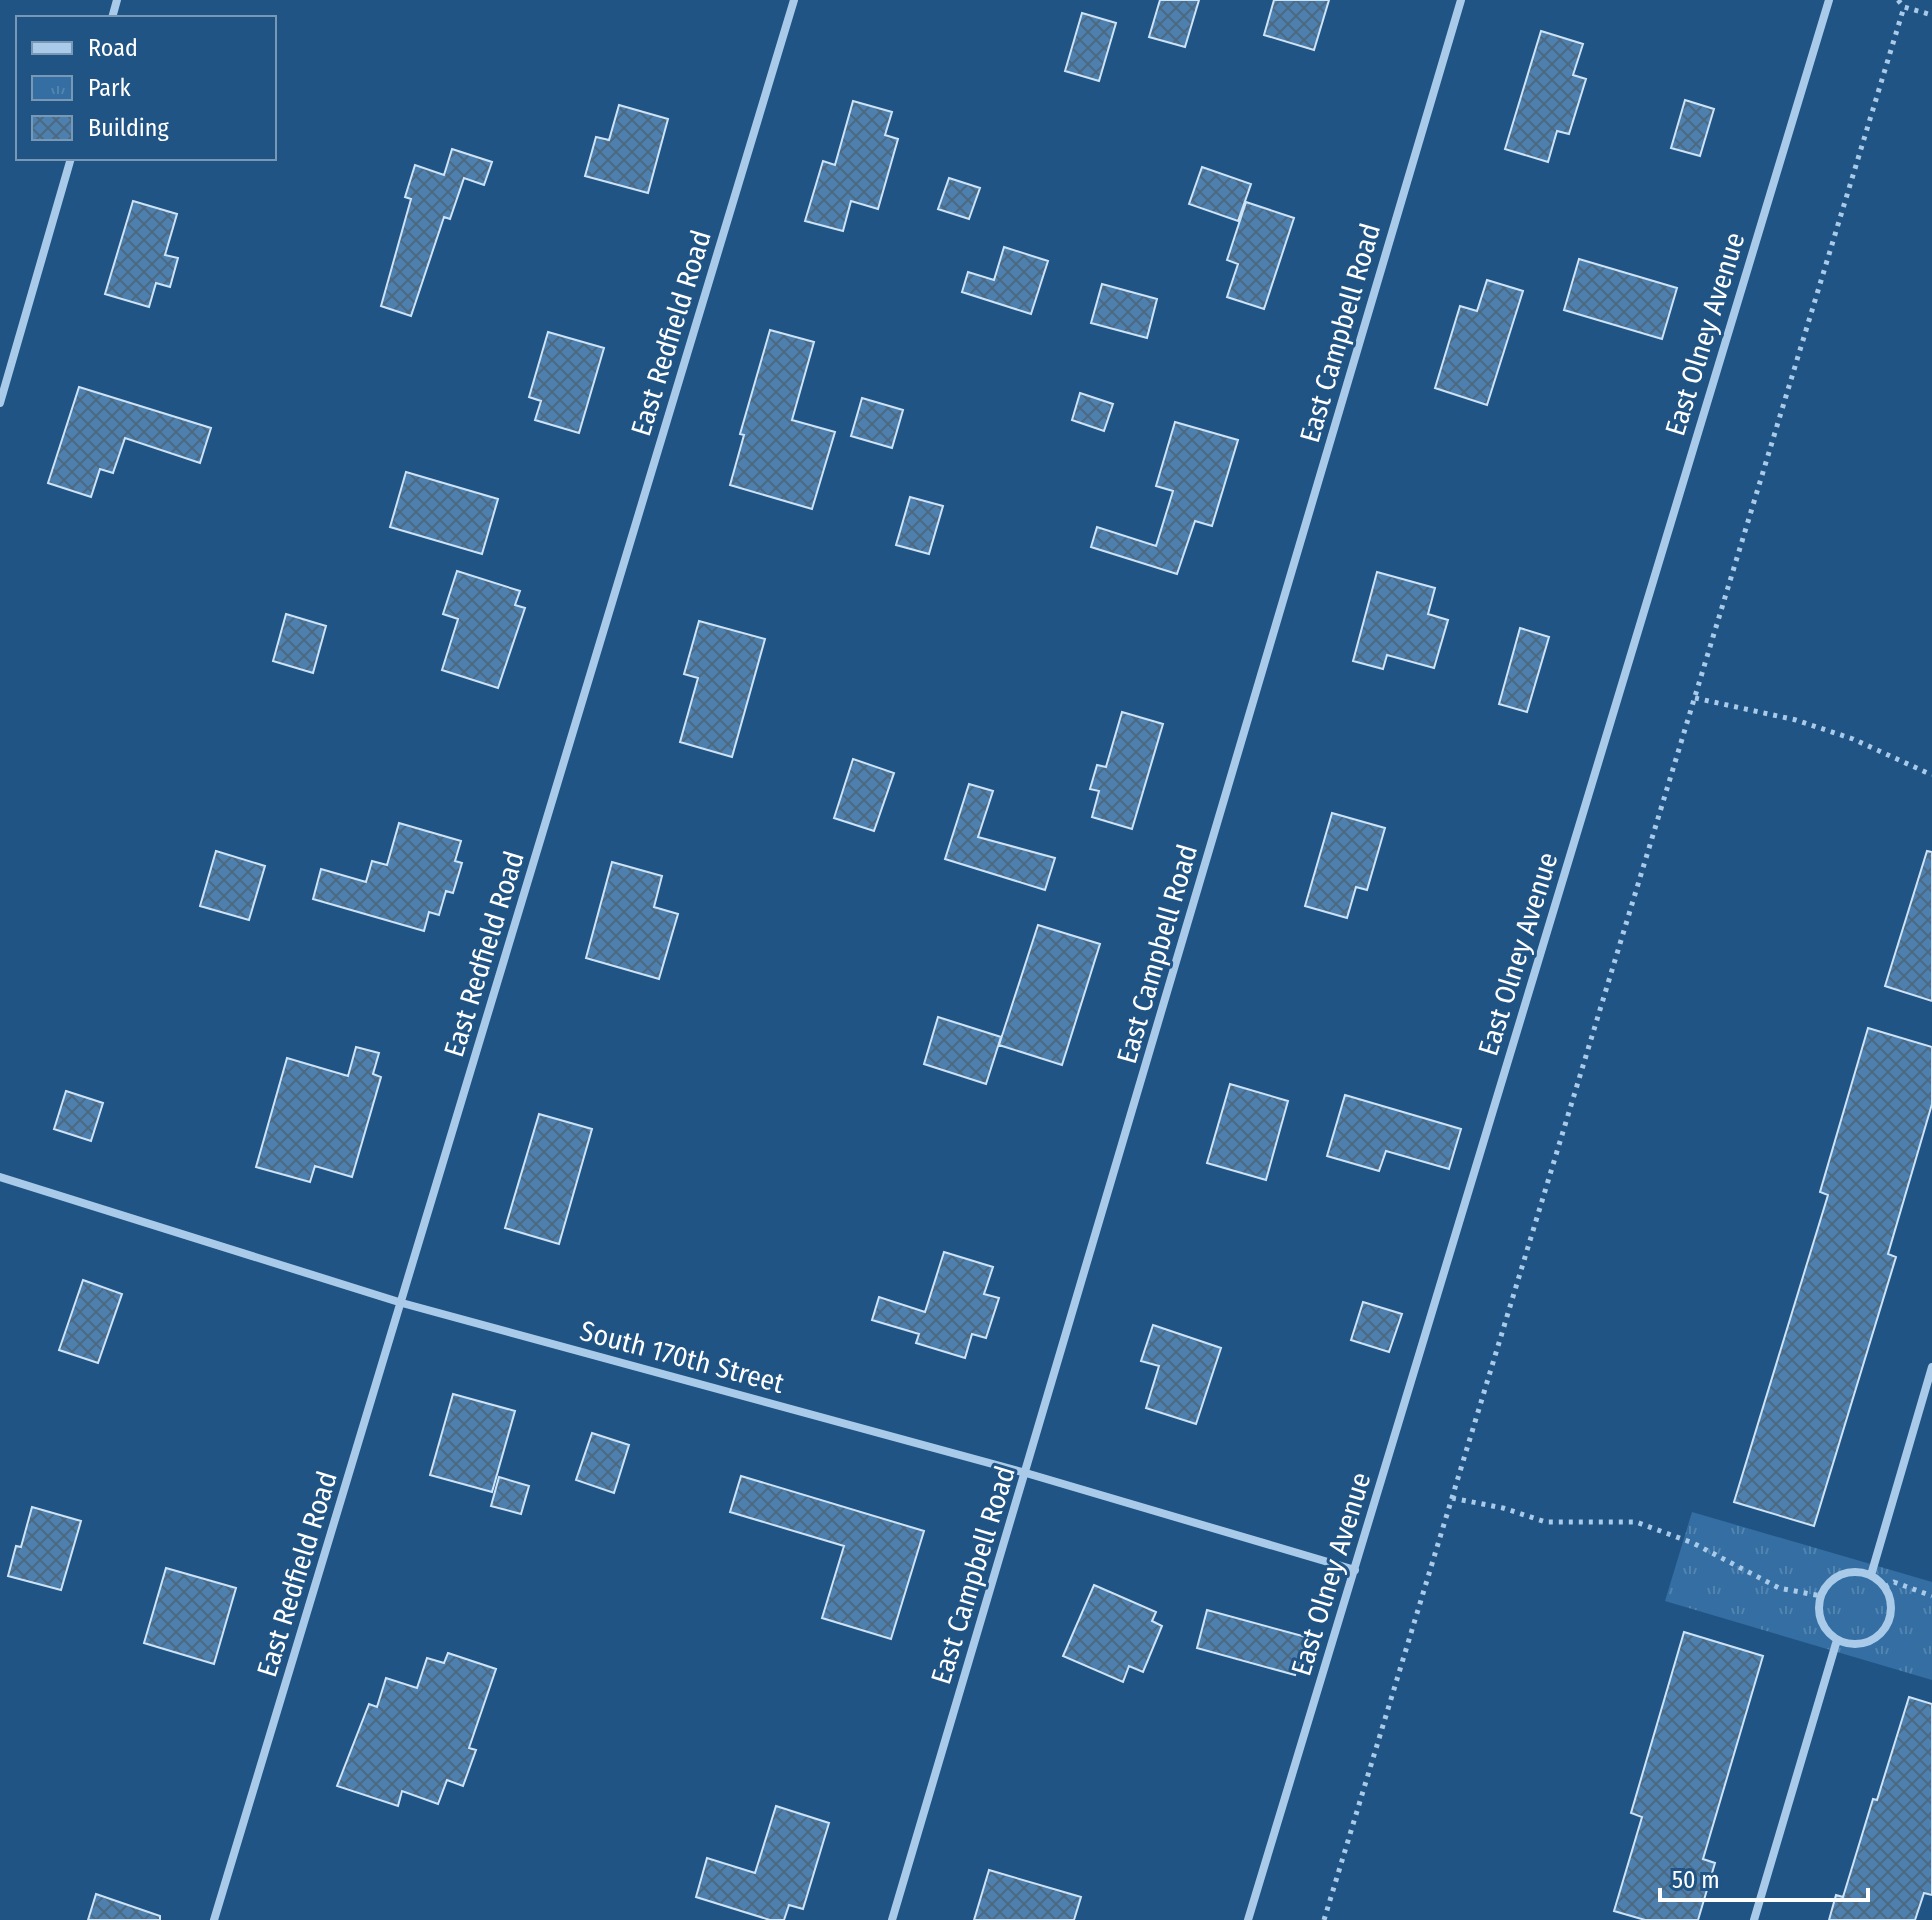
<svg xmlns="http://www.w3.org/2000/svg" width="1932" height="1920" viewBox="0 0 1932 1920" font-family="'Fira Sans Condensed',sans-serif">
<defs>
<pattern id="park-tufts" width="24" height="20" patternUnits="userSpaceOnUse" patternTransform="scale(2)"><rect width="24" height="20" fill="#346ea2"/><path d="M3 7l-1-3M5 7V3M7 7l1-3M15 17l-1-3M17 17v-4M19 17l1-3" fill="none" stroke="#5284b0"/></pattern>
<pattern id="building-cross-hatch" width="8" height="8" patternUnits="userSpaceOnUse" patternTransform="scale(2)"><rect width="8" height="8" fill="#4d80af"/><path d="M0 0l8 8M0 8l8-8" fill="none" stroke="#4d6982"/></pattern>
</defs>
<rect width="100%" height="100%" fill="#205485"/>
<path fill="url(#park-tufts)" d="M 1692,1512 L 1932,1582 L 1932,1680 L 1665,1601 Z"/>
<path fill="url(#building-cross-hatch)" stroke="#cde3f7" stroke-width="2" d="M 1160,0 L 1199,0 L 1185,47 L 1149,37 Z
M 1274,0 L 1329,0 L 1314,50 L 1264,35 Z
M 1082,13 L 1116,23 L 1099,81 L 1065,71 Z
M 1541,31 L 1583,44 L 1573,75 L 1586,79 L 1569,134 L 1557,131 L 1548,162 L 1505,149 Z
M 1685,100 L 1714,109 L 1700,156 L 1671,148 Z
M 853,101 L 892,112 L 885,135 L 898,139 L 878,209 L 851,201 L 843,231 L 805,221 L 823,161 L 835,165 Z
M 619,105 L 668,119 L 648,193 L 585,176 L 596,137 L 609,140 Z
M 452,149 L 492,162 L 484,185 L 464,178 L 450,219 L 444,217 L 411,316 L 381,306 L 411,199 L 405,197 L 415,165 L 444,175 Z
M 1202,167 L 1251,184 L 1238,221 L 1189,204 Z
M 949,178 L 980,188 L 969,219 L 938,209 Z
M 133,201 L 177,214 L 165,255 L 178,258 L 170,287 L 156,283 L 149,307 L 105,294 Z
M 1246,202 L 1294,218 L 1264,309 L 1227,297 L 1238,264 L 1227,260 Z
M 1004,247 L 1048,261 L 1031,314 L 962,292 L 968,272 L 994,280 Z
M 1579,259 L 1677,288 L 1662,339 L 1564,310 Z
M 1487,280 L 1523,291 L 1487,405 L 1435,388 L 1460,306 L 1477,311 Z
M 1102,284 L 1157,299 L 1147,338 L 1091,323 Z
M 770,330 L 814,342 L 792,420 L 835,432 L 812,509 L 730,485 L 744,435 L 740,434 Z
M 548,332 L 604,348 L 579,433 L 535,420 L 541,401 L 529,397 Z
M 79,387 L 211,428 L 200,463 L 125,438 L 113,473 L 100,469 L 91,497 L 48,483 Z
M 1080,393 L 1113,404 L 1104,431 L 1072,420 Z
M 862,398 L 903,410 L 892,448 L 851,436 Z
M 1175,422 L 1238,440 L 1212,526 L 1195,521 L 1177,574 L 1091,547 L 1097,527 L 1156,546 L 1173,491 L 1156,486 Z
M 406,472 L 498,499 L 482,554 L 390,527 Z
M 910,497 L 943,506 L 929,554 L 896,545 Z
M 457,571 L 520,591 L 515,605 L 525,608 L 498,688 L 442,670 L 458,619 L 443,614 Z
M 1377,572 L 1435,588 L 1428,614 L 1448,620 L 1434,668 L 1387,655 L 1383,669 L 1353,661 Z
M 286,614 L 326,626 L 313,673 L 273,661 Z
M 699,621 L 765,639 L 732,757 L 680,742 L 698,678 L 684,674 Z
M 1520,628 L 1549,637 L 1527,712 L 1499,704 Z
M 1122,712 L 1163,724 L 1132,829 L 1092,817 L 1099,791 L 1090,789 L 1097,765 L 1106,767 Z
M 853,759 L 894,773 L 874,831 L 834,818 Z
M 969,784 L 993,791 L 978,837 L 1055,858 L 1045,890 L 945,859 Z
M 1332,813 L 1385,828 L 1367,890 L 1356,887 L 1347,918 L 1305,906 Z
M 399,823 L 461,841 L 455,861 L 462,863 L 453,893 L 446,891 L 439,915 L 429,912 L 424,931 L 313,899 L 321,869 L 366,882 L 372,861 L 387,865 Z
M 216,851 L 265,866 L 249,920 L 200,906 Z
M 1927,851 L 1932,852 L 1932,1001 L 1885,986 Z
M 612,862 L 662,876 L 654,907 L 678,914 L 659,979 L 586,958 Z
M 1038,925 L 1100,944 L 1062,1065 L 999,1045 Z
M 938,1017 L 1001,1037 L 986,1084 L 924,1064 Z
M 1868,1028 L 1932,1047 L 1932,1104 L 1888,1254 L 1896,1257 L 1814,1526 L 1734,1502 L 1828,1195 L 1820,1192 Z
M 356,1047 L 379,1053 L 373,1074 L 381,1077 L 352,1177 L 315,1166 L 310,1182 L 256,1167 L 287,1058 L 348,1076 Z
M 1230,1084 L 1288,1101 L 1266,1180 L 1207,1163 Z
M 66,1091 L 103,1103 L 91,1141 L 54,1129 Z
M 1345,1095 L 1461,1129 L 1449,1169 L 1386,1151 L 1379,1171 L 1327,1156 Z
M 539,1114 L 592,1129 L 559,1244 L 505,1228 Z
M 944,1252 L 993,1267 L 984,1294 L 999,1298 L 986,1338 L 972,1334 L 965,1358 L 916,1343 L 919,1334 L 872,1320 L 879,1297 L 925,1312 Z
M 83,1280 L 122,1294 L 98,1363 L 59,1350 Z
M 1363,1302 L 1402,1314 L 1389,1352 L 1351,1340 Z
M 1153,1325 L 1221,1348 L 1196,1424 L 1146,1408 L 1159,1366 L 1141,1361 Z
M 453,1394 L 515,1411 L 492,1492 L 430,1475 Z
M 592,1433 L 629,1445 L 614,1493 L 576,1480 Z
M 741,1476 L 924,1531 L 891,1639 L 822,1618 L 844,1546 L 730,1512 Z
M 499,1477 L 529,1486 L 521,1514 L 491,1506 Z
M 32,1507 L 81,1521 L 61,1590 L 8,1576 L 16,1546 L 21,1547 Z
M 166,1568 L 236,1588 L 214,1664 L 144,1643 Z
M 1094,1585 L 1156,1612 L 1152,1621 L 1162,1626 L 1143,1672 L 1129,1666 L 1123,1682 L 1063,1656 Z
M 1207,1610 L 1306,1637 L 1295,1675 L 1197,1648 Z
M 1684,1632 L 1763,1656 L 1703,1859 L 1715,1863 L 1698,1920 L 1645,1920 L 1614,1911 L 1642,1817 L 1631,1813 Z
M 448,1653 L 496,1669 L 469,1748 L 476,1750 L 463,1786 L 447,1780 L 438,1804 L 402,1791 L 398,1806 L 337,1786 L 369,1704 L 377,1707 L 386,1678 L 417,1688 L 427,1658 L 444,1663 Z
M 1909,1697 L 1932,1704 L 1932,1895 L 1924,1893 L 1915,1920 L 1829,1920 L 1836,1895 L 1843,1897 L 1873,1799 L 1877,1800 Z
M 776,1806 L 829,1823 L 803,1909 L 789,1905 L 784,1920 L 770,1920 L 696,1897 L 707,1858 L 755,1873 Z
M 989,1870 L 1081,1897 L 1074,1920 L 974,1920 Z
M 96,1894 L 160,1916 L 160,1920 L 88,1920 Z"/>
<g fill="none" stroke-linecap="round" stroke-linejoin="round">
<path stroke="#a9cbe9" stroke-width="5" stroke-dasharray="4 6" stroke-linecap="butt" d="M 1898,0 L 1904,7 L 1932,15
M 1695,698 L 1796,720 L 1853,739 L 1932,775
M 1452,1498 L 1503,1508 L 1546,1522 L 1636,1522 L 1693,1543 L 1779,1588 L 1821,1596
M 1885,1587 L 1894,1582 L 1932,1596
M 1324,1920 L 1904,7"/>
<path stroke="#a9cbe9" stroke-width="8" d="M 112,18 L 117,0
M 0,403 L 71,158
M 0,1177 L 402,1303 L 1026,1473 L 1355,1570
M1819 1608a36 36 0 1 1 72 0a36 36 0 1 1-72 0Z
M 1871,1575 L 1932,1367
M 214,1920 L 794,0
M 892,1920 L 1461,0
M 1248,1920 L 1829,0
M 1754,1920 L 1837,1640"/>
</g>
<g text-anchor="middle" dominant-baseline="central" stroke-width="6" stroke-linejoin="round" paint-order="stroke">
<g font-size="28" fill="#fff" stroke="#205485">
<text transform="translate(671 333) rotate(-73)">East Redfield Road</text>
<text transform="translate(1340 333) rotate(-74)">East Campbell Road</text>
<text transform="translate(1705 334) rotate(-73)">East Olney Avenue</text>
<text transform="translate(484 954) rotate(-73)">East Redfield Road</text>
<text transform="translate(1157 954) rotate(-74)">East Campbell Road</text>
<text transform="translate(1518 954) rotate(-73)">East Olney Avenue</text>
<text transform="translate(682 1357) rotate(15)">South 170th Street</text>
<text transform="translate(297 1574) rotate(-73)">East Redfield Road</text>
<text transform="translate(1331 1574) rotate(-73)">East Olney Avenue</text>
<text transform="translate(973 1575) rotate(-73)">East Campbell Road</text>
</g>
</g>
<rect x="16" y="16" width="260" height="144" fill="#205485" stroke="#7998b6" stroke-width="2"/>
<rect x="32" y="42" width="40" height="12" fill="#a9cbe9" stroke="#7998b6" stroke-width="2"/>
<text x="88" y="56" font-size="24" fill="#ffffff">Road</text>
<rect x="32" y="76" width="40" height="24" fill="url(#park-tufts)" stroke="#7998b6" stroke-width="2"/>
<text x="88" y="96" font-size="24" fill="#ffffff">Park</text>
<rect x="32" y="116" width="40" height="24" fill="url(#building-cross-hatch)" stroke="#7998b6" stroke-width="2"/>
<text x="88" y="136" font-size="24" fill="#ffffff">Building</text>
<path d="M1660 1888v12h208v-12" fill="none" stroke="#ffffff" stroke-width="4"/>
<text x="1672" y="1888" font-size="24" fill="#ffffff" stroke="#205485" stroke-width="6" paint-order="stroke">50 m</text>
</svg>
